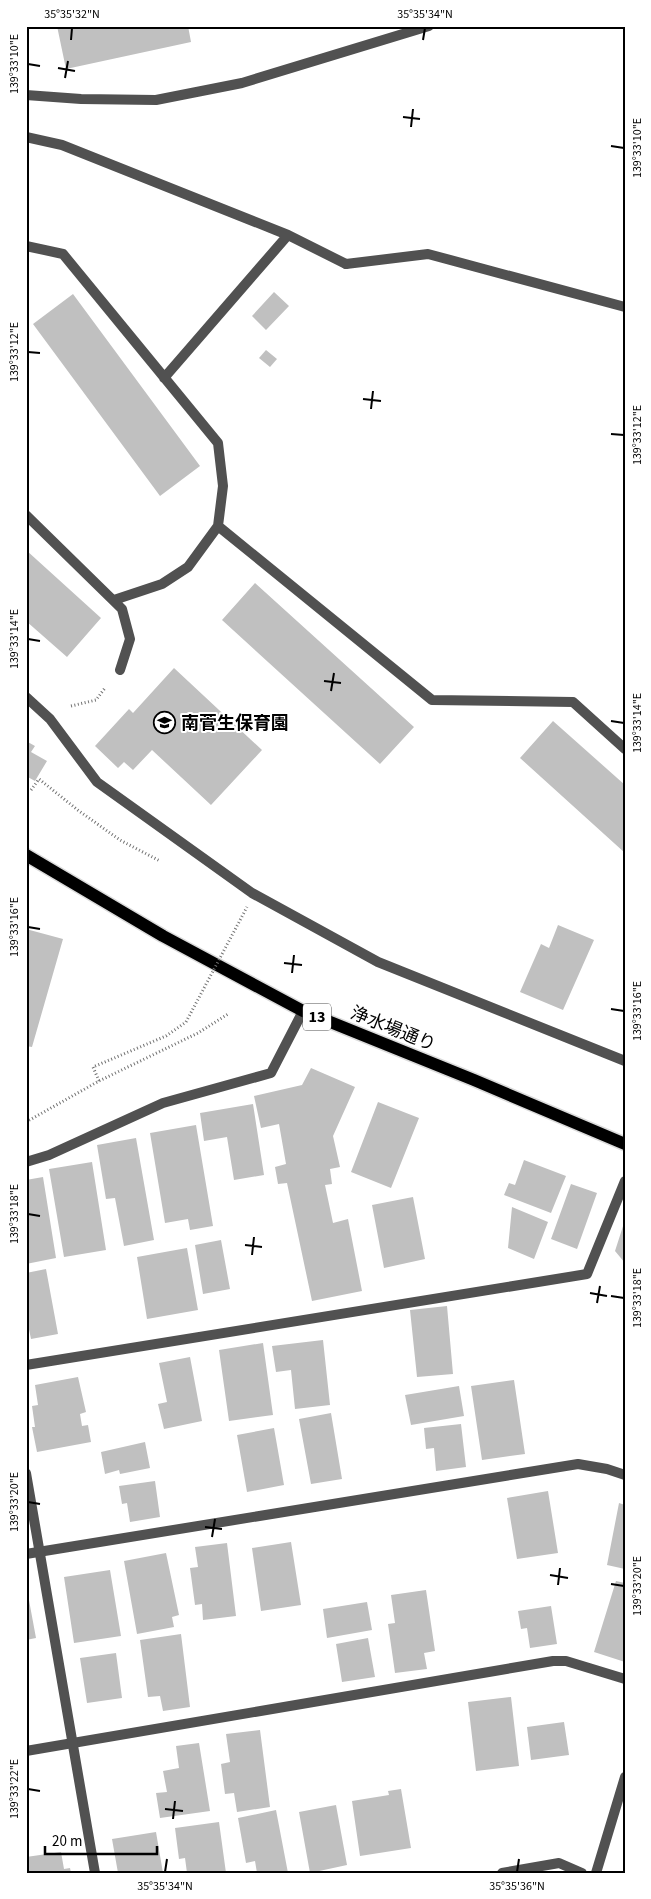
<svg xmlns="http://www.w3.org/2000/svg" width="651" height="1899" viewBox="0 0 651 1899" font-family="'Source Sans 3','Noto Sans JP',sans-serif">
<rect width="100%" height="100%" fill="#fff"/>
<path fill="#c0c0c0" d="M 57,26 L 188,26 L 191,42 L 66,69 Z
M 274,292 L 289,306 L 266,330 L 252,316 Z
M 73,294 L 200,466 L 160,496 L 33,324 Z
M 266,350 L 277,359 L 270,367 L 259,358 Z
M 26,550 L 101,618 L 67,657 L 26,621 Z
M 255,583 L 414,727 L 380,764 L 222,620 Z
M 174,668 L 262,750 L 211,805 L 152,750 L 133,770 L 124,762 L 118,768 L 95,746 L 129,709 L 133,713 Z
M 553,721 L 625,785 L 625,853 L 520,758 Z
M 26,741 L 35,746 L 31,752 L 47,761 L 35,781 L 26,776 Z
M 558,925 L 594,940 L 563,1010 L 520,992 L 541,944 L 549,948 Z
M 26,929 L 63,939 L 32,1047 L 26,1046 Z
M 311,1068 L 355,1087 L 333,1136 L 340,1167 L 330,1169 L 332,1184 L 325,1185 L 333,1223 L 348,1219 L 362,1291 L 312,1301 L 287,1183 L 278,1184 L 275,1167 L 286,1164 L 279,1124 L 261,1128 L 254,1096 L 302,1085 Z
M 378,1102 L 419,1118 L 391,1188 L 351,1172 Z
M 253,1104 L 264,1175 L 234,1180 L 227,1137 L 204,1141 L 200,1113 Z
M 196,1125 L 213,1226 L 190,1230 L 188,1219 L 165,1223 L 150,1133 Z
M 136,1138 L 154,1240 L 124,1246 L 115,1198 L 106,1199 L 97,1145 Z
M 524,1160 L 566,1176 L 551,1213 L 504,1195 L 509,1183 L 515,1185 Z
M 92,1162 L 106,1250 L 64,1257 L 49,1169 Z
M 43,1177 L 56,1258 L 26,1264 L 26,1180 Z
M 571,1184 L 597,1193 L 577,1249 L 551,1239 Z
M 413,1197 L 425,1259 L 384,1268 L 372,1205 Z
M 512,1207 L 548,1222 L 534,1259 L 508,1248 Z
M 624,1223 L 625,1223 L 625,1263 L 615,1251 Z
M 221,1240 L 230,1289 L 203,1294 L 195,1245 Z
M 187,1248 L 198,1310 L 147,1319 L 137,1257 Z
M 46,1269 L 58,1334 L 31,1339 L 26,1315 L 26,1273 Z
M 447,1306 L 453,1374 L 417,1377 L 410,1310 Z
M 323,1340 L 330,1405 L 295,1409 L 291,1370 L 276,1372 L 272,1346 Z
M 263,1343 L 273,1415 L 229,1421 L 219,1350 Z
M 190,1357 L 202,1421 L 164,1429 L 158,1404 L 167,1402 L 159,1363 Z
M 78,1377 L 86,1412 L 80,1414 L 82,1426 L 88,1425 L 91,1442 L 37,1452 L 32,1427 L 35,1427 L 32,1406 L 38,1405 L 35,1385 Z
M 514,1380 L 525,1454 L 482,1460 L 471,1386 Z
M 459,1386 L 464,1416 L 411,1425 L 405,1395 Z
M 331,1413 L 342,1479 L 311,1484 L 299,1419 Z
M 461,1424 L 466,1467 L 436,1471 L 434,1448 L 426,1449 L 424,1428 Z
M 274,1428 L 284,1485 L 247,1492 L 237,1435 Z
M 145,1442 L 150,1468 L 120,1474 L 119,1470 L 105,1474 L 101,1452 Z
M 155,1481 L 160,1517 L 130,1522 L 127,1503 L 122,1504 L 119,1486 Z
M 548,1491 L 558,1553 L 517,1559 L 507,1498 Z
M 619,1503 L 625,1505 L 625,1569 L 607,1565 Z
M 291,1542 L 301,1605 L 261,1611 L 252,1548 Z
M 227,1543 L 236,1616 L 203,1620 L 202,1604 L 195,1605 L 190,1568 L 198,1567 L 195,1547 Z
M 166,1553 L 179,1615 L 172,1617 L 174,1627 L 137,1634 L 124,1561 Z
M 110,1570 L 121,1636 L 74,1643 L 64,1577 Z
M 616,1581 L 625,1583 L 625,1662 L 594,1652 Z
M 26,1584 L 36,1638 L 26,1640 Z
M 426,1590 L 435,1651 L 424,1653 L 427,1669 L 395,1673 L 388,1624 L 395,1623 L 391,1595 Z
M 367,1602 L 372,1630 L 327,1638 L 323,1609 Z
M 551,1606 L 557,1644 L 530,1648 L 527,1628 L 521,1629 L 518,1611 Z
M 181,1634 L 190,1707 L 163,1711 L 160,1696 L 148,1697 L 140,1640 Z
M 368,1638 L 375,1677 L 342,1682 L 336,1644 Z
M 116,1653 L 122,1698 L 87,1703 L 80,1658 Z
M 511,1697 L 519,1766 L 476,1771 L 468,1702 Z
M 564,1722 L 569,1755 L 531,1760 L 527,1727 Z
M 260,1730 L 270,1807 L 237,1812 L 234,1793 L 225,1794 L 221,1764 L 230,1762 L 226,1734 Z
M 199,1743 L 210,1811 L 160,1818 L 156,1793 L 167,1792 L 163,1771 L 179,1768 L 176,1746 Z
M 401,1789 L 411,1848 L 360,1856 L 352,1801 L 389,1795 L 388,1791 Z
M 336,1805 L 347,1865 L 310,1873 L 299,1812 Z
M 276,1810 L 288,1873 L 257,1873 L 255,1861 L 246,1863 L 238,1818 Z
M 219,1822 L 226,1873 L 187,1873 L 185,1858 L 179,1859 L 175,1828 Z
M 156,1832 L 163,1873 L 118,1873 L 112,1839 Z
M 61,1852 L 64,1869 L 70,1868 L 71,1873 L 26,1873 L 26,1857 Z"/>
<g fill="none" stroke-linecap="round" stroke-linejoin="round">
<defs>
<path id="primary" d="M 26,855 L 163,936 L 303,1011 L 474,1080 L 625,1144"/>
</defs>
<use href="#primary" stroke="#dbdbdb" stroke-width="15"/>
<path stroke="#737373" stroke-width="3" stroke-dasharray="1 2.5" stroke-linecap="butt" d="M 71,706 L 96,700 L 105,688
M 31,790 L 39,779 L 79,811 L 120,840 L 160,861
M 26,1122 L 99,1081 L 198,1033 L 228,1014"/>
<path stroke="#515151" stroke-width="10" d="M 346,264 L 428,254 L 625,307
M 26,697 L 50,719 L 97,782 L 252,893 L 378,962 L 625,1061
M 26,1365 L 587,1274 L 625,1181
M 26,1554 L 578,1464 L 607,1469 L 625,1475
M 26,1751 L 553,1661 L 566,1661 L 625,1679"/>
<path stroke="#515151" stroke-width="10" d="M 26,95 L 81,99 L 156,100 L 242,83 L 429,26
M 26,137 L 62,145 L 288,235 L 346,264
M 26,246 L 63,254 L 218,443 L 223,486 L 218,526 L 188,567 L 162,584 L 114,600
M 164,378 L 288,235
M 26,515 L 122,609 L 130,639 L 120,670
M 218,526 L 432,700 L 573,702 L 625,749
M 26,1162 L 49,1155 L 163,1103 L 271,1073 L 303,1011
M 26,1473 L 95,1873
M 502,1873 L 559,1863 L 582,1873
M 596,1873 L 625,1777"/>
<use href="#primary" stroke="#000" stroke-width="12"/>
<path stroke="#737373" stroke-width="3" stroke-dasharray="1 2.5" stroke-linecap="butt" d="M 99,1081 L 93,1067 L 166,1036 L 186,1022 L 247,907"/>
</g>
<path fill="none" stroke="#000" stroke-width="2" d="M 71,40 L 72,28M 423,40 L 425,28M 28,64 L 40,66M 58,68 L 75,71M 65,78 L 68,61M 403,117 L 420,119M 411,127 L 413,109M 611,146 L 624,148M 28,352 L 40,353M 363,399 L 381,401M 371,409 L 373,391M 611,434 L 624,435M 28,639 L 40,641M 324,681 L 341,683M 331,691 L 334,673M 611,721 L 624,723M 28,927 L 40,929M 284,963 L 302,965M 292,973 L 294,955M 611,1009 L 624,1011M 28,1214 L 40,1216M 245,1245 L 262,1247M 252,1255 L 254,1237M 590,1293 L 607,1296M 611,1296 L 624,1298M 597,1303 L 600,1286M 28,1502 L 40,1504M 205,1527 L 222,1529M 212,1537 L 215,1519M 550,1575 L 568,1578M 611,1584 L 624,1586M 558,1585 L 560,1568M 28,1789 L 40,1791M 165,1809 L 183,1811M 173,1819 L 175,1801M 165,1872 L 167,1859M 517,1872 L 519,1859"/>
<defs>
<symbol id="school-ring" viewBox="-11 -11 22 22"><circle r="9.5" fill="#fff" stroke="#000" stroke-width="1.5"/><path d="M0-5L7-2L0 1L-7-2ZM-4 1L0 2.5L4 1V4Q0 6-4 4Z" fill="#000"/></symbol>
</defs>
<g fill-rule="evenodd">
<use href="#school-ring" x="152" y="710" width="25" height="25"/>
</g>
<g text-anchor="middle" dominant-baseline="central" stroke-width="4" stroke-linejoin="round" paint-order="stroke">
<rect fill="#fff" stroke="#4c4c4c" stroke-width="1" x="303" y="1003.5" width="28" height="27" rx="4"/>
<g font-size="16" font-weight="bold" fill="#000">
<text x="317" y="1017">13</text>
</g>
<g font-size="18" font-weight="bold" fill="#000" stroke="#fff" text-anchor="start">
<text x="181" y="723">南菅生保育園</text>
</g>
<g font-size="18" fill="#000" stroke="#fff">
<text transform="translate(393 1029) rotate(22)">浄水場通り</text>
</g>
</g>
<rect width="651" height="1899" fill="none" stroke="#ffffff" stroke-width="55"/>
<path d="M45 1846v8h112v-8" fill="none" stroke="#000000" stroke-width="2.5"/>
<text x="52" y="1846" font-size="15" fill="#000000" stroke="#ffffff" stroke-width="4" paint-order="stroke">20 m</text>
<rect x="28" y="28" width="596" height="1844" fill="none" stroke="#000" stroke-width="2"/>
<g font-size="12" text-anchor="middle" fill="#000">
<text x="72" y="18">35°35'32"N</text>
<text x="425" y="18">35°35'34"N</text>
<text transform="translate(14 64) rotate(-90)" y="4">139°33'10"E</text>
<text transform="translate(637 148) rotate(-90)" y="4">139°33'10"E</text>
<text transform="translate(14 352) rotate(-90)" y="4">139°33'12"E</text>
<text transform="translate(637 435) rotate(-90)" y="4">139°33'12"E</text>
<text transform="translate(14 639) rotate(-90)" y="4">139°33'14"E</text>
<text transform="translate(637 723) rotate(-90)" y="4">139°33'14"E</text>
<text transform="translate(14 927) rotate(-90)" y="4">139°33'16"E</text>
<text transform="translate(637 1011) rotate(-90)" y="4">139°33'16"E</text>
<text transform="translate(14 1214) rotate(-90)" y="4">139°33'18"E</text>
<text transform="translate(637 1298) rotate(-90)" y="4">139°33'18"E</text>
<text transform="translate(14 1502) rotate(-90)" y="4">139°33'20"E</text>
<text transform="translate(637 1586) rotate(-90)" y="4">139°33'20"E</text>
<text transform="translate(14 1789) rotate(-90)" y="4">139°33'22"E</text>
<text x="165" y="1890">35°35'34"N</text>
<text x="517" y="1890">35°35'36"N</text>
</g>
</svg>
